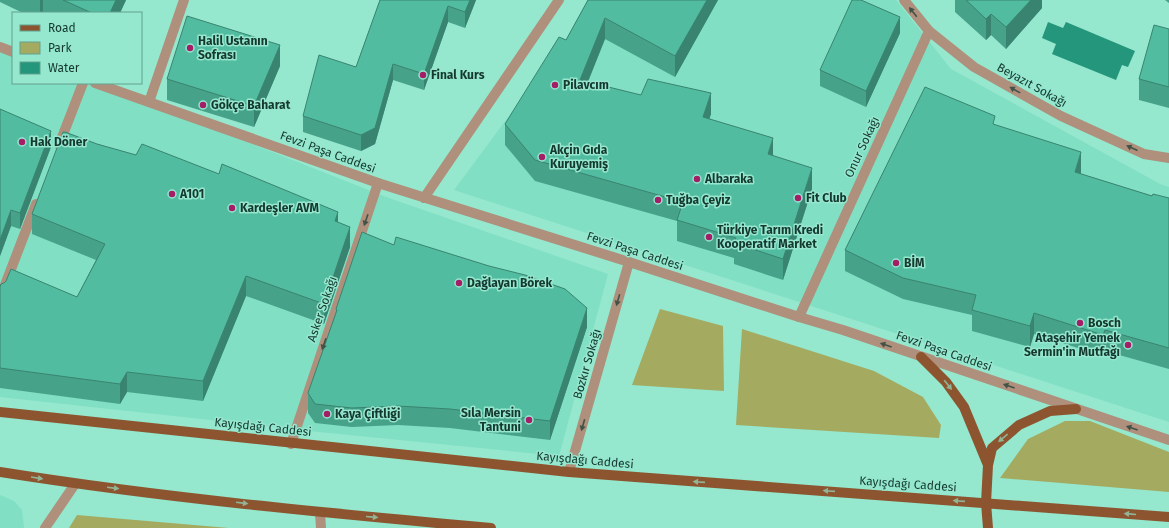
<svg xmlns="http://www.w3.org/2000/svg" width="1169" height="528" viewBox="0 0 1169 528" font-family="'Fira Sans',sans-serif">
<rect width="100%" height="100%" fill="#95e7ce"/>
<path fill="#81dfc4" d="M 595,0 L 896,0 L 951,69 L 1160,184 L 1169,187 L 1169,422 L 454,190 Z
M 0,44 L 13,49 L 13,83 L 98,83 L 386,197 L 608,274 L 559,456 L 319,432 L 0,397 Z
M 0,495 L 14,501 L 22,510 L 24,528 L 0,528 Z"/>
<path fill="#a4ab61" d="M 660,309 L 723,326 L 724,391 L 632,385 Z
M 742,329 L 874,371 L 923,397 L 941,425 L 939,438 L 736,425 Z
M 1065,421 L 1090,421 L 1169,452 L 1169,492 L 1000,478 L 1028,439 Z
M 77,515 L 229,528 L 69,528 Z"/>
<path fill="#23967c" d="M 1048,22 L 1063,28 L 1066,22 L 1135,51 L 1128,67 L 1122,65 L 1116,80 L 1052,54 L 1056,44 L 1042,38 Z"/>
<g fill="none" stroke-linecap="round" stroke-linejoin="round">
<path stroke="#af907c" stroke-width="10" d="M 0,47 L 13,52
M 95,83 L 378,183
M 59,145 L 83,83
M 0,298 L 36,204"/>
<path stroke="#af907c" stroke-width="10" d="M 904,0 L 929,31 L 974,67 L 1061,116 L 1144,154 L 1169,158
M 149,102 L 184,0
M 799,317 L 929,31
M 569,472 L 629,262
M 320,513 L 321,528"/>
<path stroke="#af907c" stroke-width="10" d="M 424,198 L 559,0
M 291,444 L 378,183 L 629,262 L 799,317 L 843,330 L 1169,440
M 45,528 L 75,484"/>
<path stroke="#8d552f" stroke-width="10" d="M 921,357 L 946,382 L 964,407 L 988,465 L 986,503 L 988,528
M 0,412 L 569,472 L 1169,517
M 988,465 L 992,448 L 1019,425 L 1050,411 L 1076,409
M 0,472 C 163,498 327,513 491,528"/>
</g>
<path fill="#47a28a" d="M 0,0 L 126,0 L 120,13 L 23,13 L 0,2 Z
M 380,0 L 476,0 L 465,28 L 448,22 L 424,90 L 393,80 L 375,144 L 361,151 L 303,132 L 303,116 L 356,67 Z
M 588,0 L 718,0 L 675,77 L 605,39 L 588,82 L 711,114 L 709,118 L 773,155 L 812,189 L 783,280 L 734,264 L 734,258 L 677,241 L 677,221 L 535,181 L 505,145 L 505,124 L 566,40 Z
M 955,0 L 1042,0 L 1042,8 L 1006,49 L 991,35 L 986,40 L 955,12 Z
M 1165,0 L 1169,0 L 1169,3 Z
M 1169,29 L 1169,108 L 1139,100 L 1139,79 Z
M 900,33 L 866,107 L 820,86 L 820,70 Z
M 280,66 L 254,127 L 167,100 L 167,79 Z
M 0,109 L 51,147 L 20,229 L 11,226 L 0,256 Z
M 995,125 L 1081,174 L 1152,196 L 1169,198 L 1169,369 L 1105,351 L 1103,356 L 1034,334 L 1030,347 L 972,331 L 972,315 L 903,299 L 845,271 L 845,250 Z
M 97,144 L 338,222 L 350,247 L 324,324 L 246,296 L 203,401 L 127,392 L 120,404 L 0,388 L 0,287 L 77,297 L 96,260 L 32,234 L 32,214 Z
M 336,309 L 587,327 L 550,440 L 450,428 L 398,425 L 352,427 L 315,423 L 308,413 L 308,393 L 336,312 Z"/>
<path fill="#398470" d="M 40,0 L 43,0 L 43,13 L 40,13 Z
M 116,0 L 126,0 L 120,13 L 110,13 Z
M 470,0 L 476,0 L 465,28 L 465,12 Z
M 707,0 L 718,0 L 675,77 L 675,56 Z
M 1031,0 L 1042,0 L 1042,8 L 1006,49 L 1006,27 Z
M 448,6 L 448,22 L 424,90 L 424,74 Z
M 991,14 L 991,35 L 986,40 L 986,19 Z
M 900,17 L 900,33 L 866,107 L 866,91 Z
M 605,18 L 605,39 L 580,101 L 580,80 Z
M 280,45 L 280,66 L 254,127 L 254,106 Z
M 393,64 L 393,80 L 375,144 L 361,151 L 361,135 Z
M 711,93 L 711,114 L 703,138 L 703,117 Z
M 51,131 L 51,147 L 20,229 L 20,213 Z
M 773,138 L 773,159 L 768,154 Z
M 1081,152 L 1081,173 L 1075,193 L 1075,172 Z
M 812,168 L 812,189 L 783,280 L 783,259 Z
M 11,210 L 11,226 L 0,256 L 0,240 Z
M 338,212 L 338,232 L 335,221 Z
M 350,227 L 350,247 L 324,324 L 324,304 Z
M 246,276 L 246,296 L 203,401 L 203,381 Z
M 587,308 L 587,327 L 550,440 L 550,421 Z
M 1034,313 L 1034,334 L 1030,347 L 1030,326 Z
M 1105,330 L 1105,351 L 1103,356 L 1103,335 Z
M 127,372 L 127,392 L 120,404 L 120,384 Z"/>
<path fill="#52bca0" stroke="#398470" d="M 63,0 L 116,0 L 110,13 L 92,13 Z
M 380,0 L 470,0 L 465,12 L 448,6 L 424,74 L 393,64 L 375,128 L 361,135 L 303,116 L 319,55 L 356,67 Z
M 588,0 L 707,0 L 675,56 L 605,18 L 580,80 L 641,95 L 648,79 L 711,93 L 703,117 L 773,138 L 768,154 L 812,168 L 783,259 L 734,243 L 736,238 L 677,220 L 683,202 L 535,160 L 505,124 L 559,37 L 566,40 Z
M 852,0 L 861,0 L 900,17 L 866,91 L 820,70 Z
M 966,0 L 1031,0 L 1006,27 L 991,14 L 986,19 Z
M 187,16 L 280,45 L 254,106 L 167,79 Z
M 1154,25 L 1169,29 L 1169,87 L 1139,79 Z
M 925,87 L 995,116 L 993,124 L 1081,152 L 1075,172 L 1152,196 L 1153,194 L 1169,198 L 1169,348 L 1105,330 L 1103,335 L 1034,313 L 1030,326 L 972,310 L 976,295 L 903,278 L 845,250 Z
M 0,109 L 51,131 L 20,213 L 11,210 L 0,240 Z
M 63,132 L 65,132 L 97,144 L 136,155 L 142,144 L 219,174 L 222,164 L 338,212 L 335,221 L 350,227 L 324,304 L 246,276 L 203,381 L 127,372 L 120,384 L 0,368 L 0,287 L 1,284 L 4,283 L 6,281 L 11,269 L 77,297 L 105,244 L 32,214 Z
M 362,232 L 394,245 L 396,237 L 489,266 L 525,275 L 565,289 L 587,308 L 550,421 L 450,409 L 398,406 L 352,408 L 315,404 L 308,393 L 337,310 L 336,309 Z"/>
<defs><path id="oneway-solid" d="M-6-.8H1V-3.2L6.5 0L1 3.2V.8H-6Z"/></defs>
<g fill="#435246">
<use href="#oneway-solid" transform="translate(913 12) rotate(-129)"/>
<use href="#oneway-solid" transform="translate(1015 90) rotate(-151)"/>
<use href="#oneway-solid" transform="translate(1132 148) rotate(-156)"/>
<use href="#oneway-solid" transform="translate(366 220) rotate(109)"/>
<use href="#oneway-solid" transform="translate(618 300) rotate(106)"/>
<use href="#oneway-solid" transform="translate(324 344) rotate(109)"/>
<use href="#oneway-solid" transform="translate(886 345) rotate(-161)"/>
<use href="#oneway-solid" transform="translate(1009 386) rotate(-161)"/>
<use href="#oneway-solid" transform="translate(583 425) rotate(106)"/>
<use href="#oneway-solid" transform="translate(1132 428) rotate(-161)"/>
</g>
<g fill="#92b496">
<use href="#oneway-solid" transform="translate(948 385) rotate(52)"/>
<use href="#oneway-solid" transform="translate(1003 438) rotate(140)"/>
<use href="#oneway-solid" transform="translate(37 478) rotate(9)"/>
<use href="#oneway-solid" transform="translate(699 482) rotate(-176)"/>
<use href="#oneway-solid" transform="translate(113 488) rotate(7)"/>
<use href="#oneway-solid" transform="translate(829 491) rotate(-176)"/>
<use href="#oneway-solid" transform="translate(959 501) rotate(-176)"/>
<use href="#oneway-solid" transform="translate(242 503) rotate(7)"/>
<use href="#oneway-solid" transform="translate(1130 514) rotate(-175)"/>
<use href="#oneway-solid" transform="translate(372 517) rotate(5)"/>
</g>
<g fill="#a41d67" stroke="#95e7ce" stroke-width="1.5">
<circle cx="190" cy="48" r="4"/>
<circle cx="423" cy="75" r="4"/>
<circle cx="555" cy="85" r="4"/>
<circle cx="203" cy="105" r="4"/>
<circle cx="22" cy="142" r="4"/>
<circle cx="542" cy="157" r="4"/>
<circle cx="697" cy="179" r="4"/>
<circle cx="172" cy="194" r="4"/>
<circle cx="798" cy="198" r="4"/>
<circle cx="658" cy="200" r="4"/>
<circle cx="232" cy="208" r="4"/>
<circle cx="709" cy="237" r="4"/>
<circle cx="896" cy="263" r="4"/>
<circle cx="459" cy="283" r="4"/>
<circle cx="1080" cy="323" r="4"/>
<circle cx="1128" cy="345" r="4"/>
<circle cx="327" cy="414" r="4"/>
<circle cx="529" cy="420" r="4"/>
</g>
<g text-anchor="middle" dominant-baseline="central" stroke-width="3" stroke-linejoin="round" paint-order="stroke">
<g font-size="12" font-weight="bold" fill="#15382f" stroke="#95e7ce" text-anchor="start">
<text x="198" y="41">Halil Ustanın<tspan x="198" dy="14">Sofrası</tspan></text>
<text x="431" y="75">Final Kurs</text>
<text x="563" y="85">Pilavcım</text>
<text x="211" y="105">Gökçe Baharat</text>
<text x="30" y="142">Hak Döner</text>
<text x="550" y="150">Akçin Gıda<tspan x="550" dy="14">Kuruyemiş</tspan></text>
<text x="705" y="179">Albaraka</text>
<text x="180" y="194">A101</text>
<text x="806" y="198">Fit Club</text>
<text x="666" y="200">Tuğba Çeyiz</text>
<text x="240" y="208">Kardeşler AVM</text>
<text x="717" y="230">Türkiye Tarım Kredi<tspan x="717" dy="14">Kooperatif Market</tspan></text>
<text x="904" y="263">BİM</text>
<text x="467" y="283">Dağlayan Börek</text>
<text x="1088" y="323">Bosch</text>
<text x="1120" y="338" text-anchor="end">Ataşehir Yemek<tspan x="1120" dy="14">Sermin'in Mutfağı</tspan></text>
<text x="521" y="413" text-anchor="end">Sıla Mersin<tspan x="521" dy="14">Tantuni</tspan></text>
<text x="335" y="414">Kaya Çiftliği</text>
</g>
<g font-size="12" fill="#15382f" stroke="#95e7ce">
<text transform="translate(1032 85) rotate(29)">Beyazıt Sokağı</text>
<text transform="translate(862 147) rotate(-65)">Onur Sokağı</text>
<text transform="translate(328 152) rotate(20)">Fevzi Paşa Caddesi</text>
<text transform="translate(635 251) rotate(18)">Fevzi Paşa Caddesi</text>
<text transform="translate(322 309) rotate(-71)">Asker Sokağı</text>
<text transform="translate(944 351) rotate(19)">Fevzi Paşa Caddesi</text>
<text transform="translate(587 364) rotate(-74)">Bozkır Sokağı</text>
<text transform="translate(263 427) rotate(6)">Kayışdağı Caddesi</text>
<text transform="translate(585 460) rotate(5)">Kayışdağı Caddesi</text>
<text transform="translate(908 484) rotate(4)">Kayışdağı Caddesi</text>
</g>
</g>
<rect x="12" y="12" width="130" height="72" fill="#95e7ce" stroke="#62a18e"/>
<rect x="20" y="25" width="20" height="6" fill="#8d552f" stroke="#62a18e"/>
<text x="48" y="32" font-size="12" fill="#15382f">Road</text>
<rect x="20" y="42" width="20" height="12" fill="#a4ab61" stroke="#62a18e"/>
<text x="48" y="52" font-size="12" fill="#15382f">Park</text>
<rect x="20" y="62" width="20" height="12" fill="#23967c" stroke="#62a18e"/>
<text x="48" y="72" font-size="12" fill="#15382f">Water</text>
</svg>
